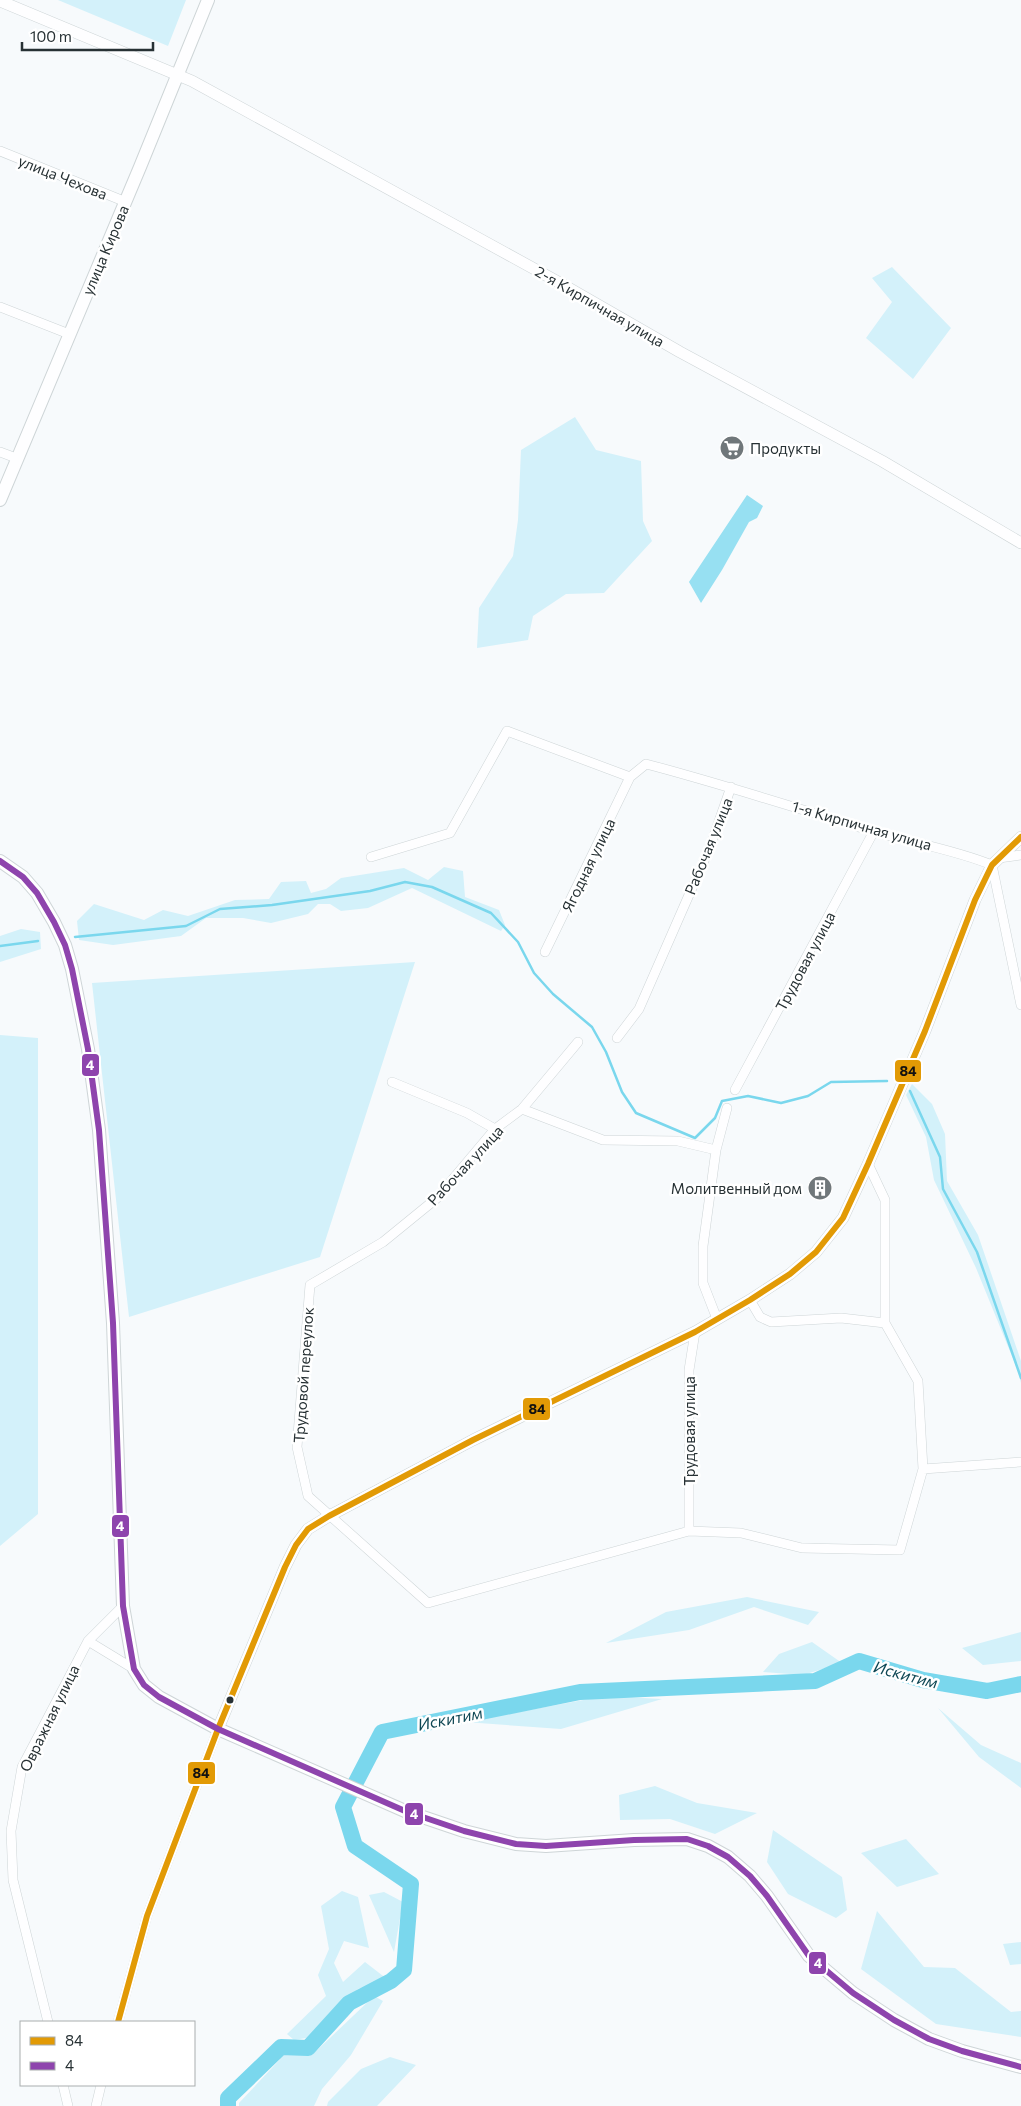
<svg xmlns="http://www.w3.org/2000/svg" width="1021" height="2106" viewBox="0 0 1021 2106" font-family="Commissioner,sans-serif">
<rect width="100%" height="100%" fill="#f7fafc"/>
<path fill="#d3f1fa" d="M 58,0 L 186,0 L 168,46 Z
M 892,267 L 951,328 L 913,379 L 866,338 L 892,302 L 872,278 Z
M 575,417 L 596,450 L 641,461 L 643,521 L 652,541 L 604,593 L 566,594 L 533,616 L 528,640 L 477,648 L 479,608 L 513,556 L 518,520 L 521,450 Z
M 444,867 L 463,871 L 465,897 L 499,910 L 505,925 L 501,931 L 412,888 L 368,908 L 341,911 L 330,904 L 318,904 L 308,914 L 271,923 L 243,918 L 206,918 L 181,936 L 113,945 L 79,940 L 77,921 L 94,904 L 144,920 L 163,910 L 188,916 L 235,900 L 269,899 L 281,882 L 306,881 L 311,893 L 326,889 L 341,878 L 404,868 L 428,880 Z
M 21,929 L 40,932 L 41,949 L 0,962 L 0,936 Z
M 415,962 L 320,1257 L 129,1317 L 92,983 Z
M 0,1035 L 38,1038 L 38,1514 L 0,1546 Z
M 912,1084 L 932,1104 L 945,1134 L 947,1181 L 978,1235 L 1021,1361 L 1021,1383 L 1018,1371 L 976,1268 L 934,1180 L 926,1137 L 906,1095 Z
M 747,1597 L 819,1612 L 808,1625 L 754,1607 L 689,1630 L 606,1643 L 666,1612 Z
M 1021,1632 L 1021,1661 L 983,1665 L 962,1648 Z
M 812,1642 L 842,1663 L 803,1675 L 763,1672 L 779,1654 Z
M 605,1696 L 662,1699 L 561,1729 L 465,1722 Z
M 938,1708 L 981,1745 L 1021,1763 L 1021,1788 L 979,1757 Z
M 655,1786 L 697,1803 L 757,1813 L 715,1834 L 670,1819 L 620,1820 L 619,1795 Z
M 773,1830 L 842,1877 L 847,1910 L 836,1918 L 788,1894 L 767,1862 Z
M 906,1839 L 939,1874 L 897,1887 L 861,1853 Z
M 342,1891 L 358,1897 L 369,1948 L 344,1941 L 334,1963 L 343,1982 L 365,1962 L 387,1979 L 358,1989 L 312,2037 L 294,2040 L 287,2034 L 326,1996 L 318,1975 L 329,1949 L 321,1906 Z
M 384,1892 L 403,1902 L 394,1952 L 369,1895 Z
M 877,1911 L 924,1967 L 955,1968 L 1011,2012 L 1021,2011 L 1021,2037 L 936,2024 L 861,1969 Z
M 1021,1942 L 1021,1964 L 1010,1965 L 1003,1944 Z
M 374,1996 L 383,2001 L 351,2055 L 322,2089 L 314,2106 L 239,2106 L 239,2103 L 286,2053 L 311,2056 Z
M 390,2057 L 416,2065 L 377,2106 L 327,2106 L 328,2102 L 361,2069 Z"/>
<path fill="#97e0f2" d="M 747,495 L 763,506 L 757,518 L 749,522 L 722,570 L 701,603 L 689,582 Z"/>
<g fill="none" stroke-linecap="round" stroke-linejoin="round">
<path stroke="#7ad7ed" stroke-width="2.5" d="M 75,937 L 186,926 L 220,909 L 272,905 L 370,891 L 405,882 L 432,887 L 491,913 L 518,942 L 534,973 L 553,994 L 592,1027 L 606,1052 L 622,1092 L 636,1113 L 695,1138 L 715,1118 L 722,1101 L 748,1096 L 781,1103 L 808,1096 L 831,1082 L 887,1081
M 0,946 L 38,941
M 910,1091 L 940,1157 L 943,1189 L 977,1252 L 1021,1378"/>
<path stroke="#7ad7ed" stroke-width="16" d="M 228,2106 L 228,2098 L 281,2047 L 308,2048 L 349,2003 L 391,1981 L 404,1970 L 411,1884 L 355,1846 L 343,1807 L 382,1732 L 580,1692 L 815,1681 L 859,1661 L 923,1680 L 987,1691 L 1021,1684"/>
<defs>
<path id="minor" d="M 0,151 L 126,202
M 0,307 L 69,334
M 0,452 L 16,458
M 371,857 L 450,833 L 507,731 L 630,777
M 999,858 L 1021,855
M 545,952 L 630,777 L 646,764 C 722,784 796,808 872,831 C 912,843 953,849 992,865 L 1021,1005
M 617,1038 L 639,1009 L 710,847 L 731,787
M 578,1042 L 522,1109 L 495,1129 L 437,1198 L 383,1242 L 310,1285 L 297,1447 L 308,1496 L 428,1603 L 689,1531 L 741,1533 L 802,1548 L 900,1550 L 923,1469 L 918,1381 L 885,1323 L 885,1200 L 868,1164
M 392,1082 L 467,1113 L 495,1129
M 735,1090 L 874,831
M 522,1109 L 603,1140 L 678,1141 L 716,1150
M 750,1300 L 760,1317 L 771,1322 L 841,1318 L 885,1323
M 717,1319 L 703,1283 L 703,1246 L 716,1150 L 727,1108
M 923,1469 L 1021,1462
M 689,1531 L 689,1370 L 695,1332
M 88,1641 L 134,1669
M 48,2022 L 13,1880 L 11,1831 L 22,1767 L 88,1641 L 123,1606
M 118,2022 L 147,1916 L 218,1729
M 63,2085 L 68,2106
M 96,2106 L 101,2085"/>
<path id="tertiary" d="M 0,1 L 192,81 L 560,283 L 680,352 L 882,461 L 1021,543
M 218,1729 L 285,1567 L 296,1545 L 308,1529 L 329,1516 L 473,1440 L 695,1332 L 750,1300 L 790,1274 L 816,1252 L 843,1218 L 868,1164 L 925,1031 L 975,900 L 992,865 L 1021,837"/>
<path id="secondary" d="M 0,500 L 140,167 L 208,0
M 0,861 L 23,877 L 37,893 L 54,922 L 65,945 L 72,969 L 88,1049 L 99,1130 L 113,1323 L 123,1606 L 134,1669 L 144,1685 L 159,1697 L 218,1729 L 405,1811 L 464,1831 L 516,1844 L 546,1846 L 634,1840 L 687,1839 L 708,1846 L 728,1857 L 750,1876 L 767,1896 L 809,1956 L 853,1993 L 894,2020 L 929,2039 L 962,2051 L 1021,2067"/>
</defs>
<use href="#minor" stroke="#ced5d7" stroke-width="10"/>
<use href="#tertiary" stroke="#ced5d7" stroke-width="12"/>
<use href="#secondary" stroke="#ced5d7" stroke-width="14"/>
<use href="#minor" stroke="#fefeff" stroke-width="9"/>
<use href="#tertiary" stroke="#fefeff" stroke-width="11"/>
<use href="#secondary" stroke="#fefeff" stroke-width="12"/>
<defs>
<path id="bus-1" d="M 118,2022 L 147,1916 L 218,1729 L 285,1567 L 296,1545 L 308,1529 L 329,1516 L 473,1440 L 695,1332 L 750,1300 L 790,1274 L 816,1252 L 843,1218 L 868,1164 L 925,1031 L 975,900 L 992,865 L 1021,837"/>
<path id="bus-2" d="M 0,861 L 23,877 L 37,893 L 54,922 L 65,945 L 72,969 L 88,1049 L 99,1130 L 113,1323 L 123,1606 L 134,1669 L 144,1685 L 159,1697 L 218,1729 L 405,1811 L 464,1831 L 516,1844 L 546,1846 L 634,1840 L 687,1839 L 708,1846 L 728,1857 L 750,1876 L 767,1896 L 809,1956 L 853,1993 L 894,2020 L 929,2039 L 962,2051 L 1021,2067"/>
</defs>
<use href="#bus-1" stroke="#fff" stroke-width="10"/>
<use href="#bus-2" stroke="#fff" stroke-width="10"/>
<use href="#bus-1" stroke="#e29a05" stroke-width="6"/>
<use href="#bus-2" stroke="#8e44ad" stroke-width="6"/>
</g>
<defs>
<symbol id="supermarket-disc" viewBox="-11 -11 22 22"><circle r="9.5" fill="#70777a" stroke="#fff"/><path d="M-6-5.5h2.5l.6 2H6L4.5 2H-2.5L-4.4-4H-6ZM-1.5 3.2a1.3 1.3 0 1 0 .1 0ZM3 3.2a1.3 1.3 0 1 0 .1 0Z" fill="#fff"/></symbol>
<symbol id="building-disc" viewBox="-11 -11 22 22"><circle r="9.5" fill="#70777a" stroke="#fff"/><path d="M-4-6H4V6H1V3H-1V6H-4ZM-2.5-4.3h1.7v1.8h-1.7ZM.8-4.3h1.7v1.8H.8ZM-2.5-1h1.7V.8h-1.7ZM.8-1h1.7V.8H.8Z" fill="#fff"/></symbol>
</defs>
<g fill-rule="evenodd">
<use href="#supermarket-disc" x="718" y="434" width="28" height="28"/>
<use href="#building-disc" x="806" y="1174" width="28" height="28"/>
</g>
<circle fill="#273134" stroke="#fff" stroke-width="2" cx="230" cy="1700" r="4.5"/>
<g text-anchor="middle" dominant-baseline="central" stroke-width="5" stroke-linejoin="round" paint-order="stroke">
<g font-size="15" fill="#273134" stroke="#fff">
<text transform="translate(63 177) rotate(22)">улица Чехова</text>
<text transform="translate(105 250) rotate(-67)">улица Кирова</text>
<text transform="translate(600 306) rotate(30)">2-я Кирпичная улица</text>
<text transform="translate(862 825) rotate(16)">1-я Кирпичная улица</text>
<text transform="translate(708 846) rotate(-68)">Рабочая улица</text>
<text transform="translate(588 865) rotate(-64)">Ягодная улица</text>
<text transform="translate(805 961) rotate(-62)">Трудовая улица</text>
<text transform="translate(465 1165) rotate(-47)">Рабочая улица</text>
<text transform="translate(303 1375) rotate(-86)">Трудовой переулок</text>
<text transform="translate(689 1431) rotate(-90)">Трудовая улица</text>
<text transform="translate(49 1718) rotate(-64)">Овражная улица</text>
</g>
<g font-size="15" fill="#273134" stroke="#fff" text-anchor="start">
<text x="750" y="448">Продукты</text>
<text x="802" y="1188" text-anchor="end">Молитвенный дом</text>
</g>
<g font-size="16" font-style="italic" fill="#0e4754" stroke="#fff">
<text transform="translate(906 1674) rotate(15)">Искитим</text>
<text transform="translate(450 1718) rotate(-11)">Искитим</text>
</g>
</g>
<g stroke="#fff" stroke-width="2">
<rect x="81" y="1053" width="19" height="24" rx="5" fill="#8e44ad"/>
<rect x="894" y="1059" width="28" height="24" rx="5" fill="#e29a05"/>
<rect x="522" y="1397" width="29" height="24" rx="5" fill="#e29a05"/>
<rect x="111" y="1514" width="19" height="24" rx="5" fill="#8e44ad"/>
<rect x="187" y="1761" width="29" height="24" rx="5" fill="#e29a05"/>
<rect x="404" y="1802" width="20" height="24" rx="5" fill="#8e44ad"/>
<rect x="808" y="1951" width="19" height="24" rx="5" fill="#8e44ad"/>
</g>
<g font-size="14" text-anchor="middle" font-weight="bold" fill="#fff">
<text x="90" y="1070">4</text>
<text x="120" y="1531">4</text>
<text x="414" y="1819">4</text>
<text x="818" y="1968">4</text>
</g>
<g font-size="14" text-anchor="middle" font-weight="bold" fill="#111">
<text x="908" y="1076">84</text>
<text x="537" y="1414">84</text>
<text x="201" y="1778">84</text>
</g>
<rect x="20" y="2021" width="175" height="65" fill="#ffffff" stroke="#a9adae"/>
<rect x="30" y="2037" width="25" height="8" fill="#e29a05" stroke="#a9adae"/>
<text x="65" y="2046" font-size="15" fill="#273134">84</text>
<rect x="30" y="2062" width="25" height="8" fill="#8e44ad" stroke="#a9adae"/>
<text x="65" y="2071" font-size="15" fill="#273134">4</text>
<path d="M22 42v8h131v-8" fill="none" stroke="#273134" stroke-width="2.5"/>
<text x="30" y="42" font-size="15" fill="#273134" stroke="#ffffff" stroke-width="4" paint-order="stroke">100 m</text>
</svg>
